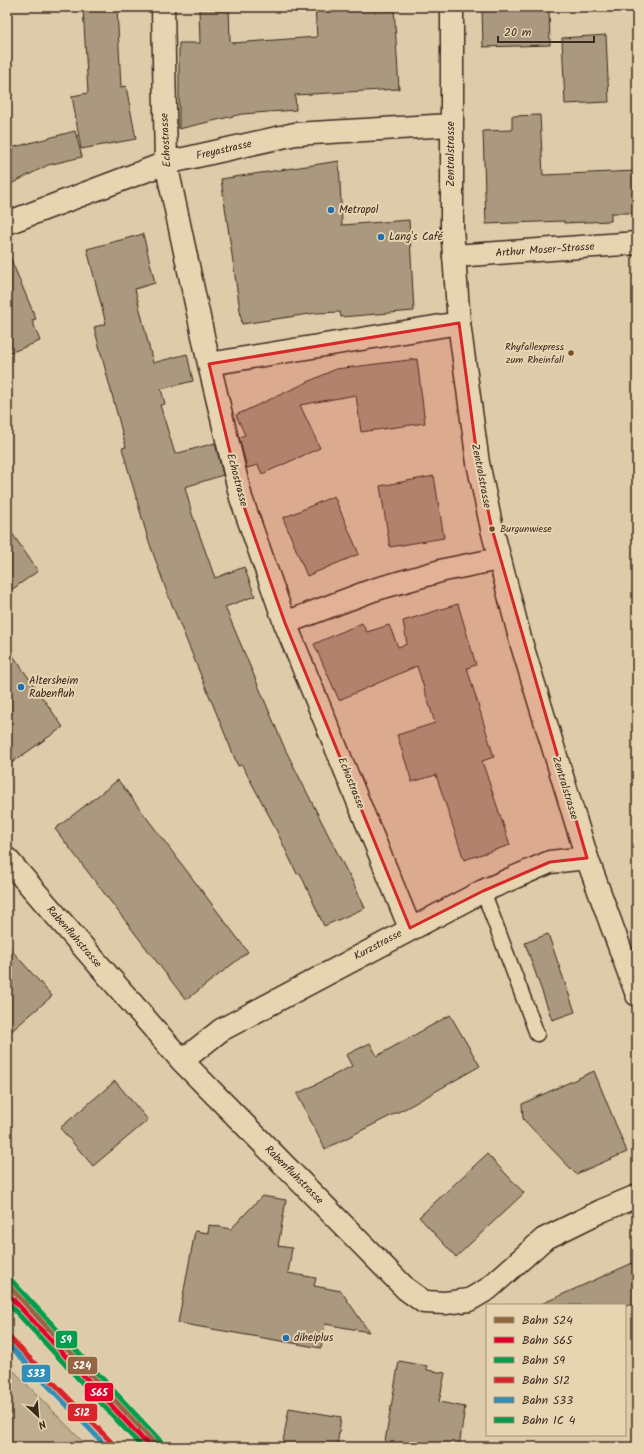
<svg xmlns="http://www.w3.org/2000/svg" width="644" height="1454" viewBox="0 0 644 1454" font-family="Kalam,sans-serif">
<rect width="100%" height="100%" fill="#ddcba9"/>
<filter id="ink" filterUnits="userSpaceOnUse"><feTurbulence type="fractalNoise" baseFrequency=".025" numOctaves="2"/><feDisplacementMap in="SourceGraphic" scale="8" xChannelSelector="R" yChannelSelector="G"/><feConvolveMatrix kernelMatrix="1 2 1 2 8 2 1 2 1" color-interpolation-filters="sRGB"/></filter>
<g filter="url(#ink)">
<path fill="#bfad90" stroke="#7d6c57" d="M 7,1364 L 88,1447 L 7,1447 Z"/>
<path fill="#aa997e" stroke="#3b2a1e" d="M 83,7 L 117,7 L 121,87 L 126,86 L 136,139 L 81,149 L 72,96 L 88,93 Z
M 199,7 L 229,7 L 230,41 L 233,43 L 317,37 L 315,7 L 394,7 L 399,89 L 295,95 L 296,110 L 242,114 L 179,129 L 179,43 L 200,43 Z
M 482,7 L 549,7 L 550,45 L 483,47 Z
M 606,35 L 609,102 L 565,104 L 562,38 Z
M 540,115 L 543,175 L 637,171 L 637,213 L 611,213 L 611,221 L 564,223 L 564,221 L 486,224 L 483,131 L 512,130 L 512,116 Z
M 75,131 L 82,157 L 48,165 L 7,186 L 7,149 Z
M 339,161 L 342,225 L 409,220 L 414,311 L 341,317 L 340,312 L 316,313 L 242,324 L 221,179 Z
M 143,234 L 155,283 L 135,289 L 153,363 L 187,354 L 193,381 L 161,389 L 165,404 L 160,405 L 175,454 L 215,443 L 223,475 L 185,487 L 192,514 L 215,578 L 244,567 L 255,596 L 225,607 L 285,749 L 348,874 L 349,874 L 365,908 L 324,926 L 300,873 L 297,874 L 272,821 L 242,765 L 238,766 L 168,595 L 148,539 L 122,448 L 126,447 L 94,327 L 106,324 L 87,249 Z
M 7,250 L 36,319 L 32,320 L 40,341 L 7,354 Z
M 417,359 L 425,423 L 361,432 L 356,395 L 300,405 L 320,448 L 262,474 L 258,465 L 247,468 L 239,437 L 245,435 L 236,415 L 336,369 Z
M 434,476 L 444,538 L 390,547 L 380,486 Z
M 334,496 L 359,554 L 307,576 L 283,518 Z
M 7,526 L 38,571 L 7,593 Z
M 458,604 L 476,665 L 467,668 L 494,757 L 482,761 L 510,845 L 464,860 L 436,775 L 412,782 L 397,735 L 435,723 L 417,666 L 339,700 L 314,644 L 362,623 L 367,632 L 389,625 L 398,647 L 407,644 L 403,621 Z
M 7,647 L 63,727 L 7,766 Z
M 118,780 L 248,952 L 186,1000 L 55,829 Z
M 548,934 L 575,1012 L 552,1020 L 525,943 Z
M 7,945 L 52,996 L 7,1035 Z
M 450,1015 L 480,1066 L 410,1106 L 325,1149 L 297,1094 L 352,1066 L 346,1055 L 370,1043 L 377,1056 Z
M 594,1071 L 627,1152 L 576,1174 L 523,1119 L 522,1104 Z
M 115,1081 L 148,1120 L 93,1166 L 60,1128 Z
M 487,1154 L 524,1193 L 456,1257 L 419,1217 Z
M 262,1196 L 286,1200 L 278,1246 L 292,1248 L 288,1273 L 316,1278 L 314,1286 L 341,1291 L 369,1332 L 325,1324 L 321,1348 L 178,1323 L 195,1231 L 208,1233 L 209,1225 L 231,1229 Z
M 637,1261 L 637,1305 L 539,1305 Z
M 399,1361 L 427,1366 L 427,1370 L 445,1373 L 439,1402 L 465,1407 L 459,1447 L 384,1447 Z
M 289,1408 L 341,1417 L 337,1447 L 282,1447 Z"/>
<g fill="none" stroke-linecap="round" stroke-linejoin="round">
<defs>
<path id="lane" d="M 483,891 L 537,1034"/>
<path id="street" d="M 163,7 L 166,163 L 209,364 L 241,498 L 285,623 L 410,928
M 7,223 L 166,163 L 295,134 L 451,125
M 454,256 L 637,243
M 209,364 L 459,323
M 285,623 L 373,590 L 444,570 L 499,559
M 7,859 L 182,1061 L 406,1289 L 424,1302 L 445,1303 L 469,1300 L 488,1289 L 544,1239 L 601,1211 L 637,1196
M 182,1061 L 221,1030 L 483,891 L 550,862 L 587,858"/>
<path id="secondary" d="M 452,7 L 452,228 L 459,323 L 478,463 L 492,529 L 521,642 L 587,858 L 637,995"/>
</defs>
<use href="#lane" stroke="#3b2a1e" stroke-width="17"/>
<use href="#street" stroke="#3b2a1e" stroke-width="25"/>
<use href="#secondary" stroke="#3b2a1e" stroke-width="25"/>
<use href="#lane" stroke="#e7d5b2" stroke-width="14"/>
<use href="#street" stroke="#e7d5b2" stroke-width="22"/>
<use href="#secondary" stroke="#e7d5b2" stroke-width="22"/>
<defs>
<path id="rail-1" d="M 7,1284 L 158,1447"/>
<path id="rail-2" d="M 7,1293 L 150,1447"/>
<path id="rail-3" d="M 11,1280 L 162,1443"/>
<path id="rail-4" d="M 7,1335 L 116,1447"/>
<path id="rail-5" d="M 7,1343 L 107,1447"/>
<path id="rail-6" d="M 7,1302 L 142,1447"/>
</defs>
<use href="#rail-1" stroke="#e7d5b2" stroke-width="8"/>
<use href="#rail-2" stroke="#e7d5b2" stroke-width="8"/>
<use href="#rail-3" stroke="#e7d5b2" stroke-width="8"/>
<use href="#rail-4" stroke="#e7d5b2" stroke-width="8"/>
<use href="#rail-5" stroke="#e7d5b2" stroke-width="8"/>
<use href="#rail-6" stroke="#e7d5b2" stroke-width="8"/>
<use href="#rail-1" stroke="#946644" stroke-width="5"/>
<use href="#rail-2" stroke="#e4002b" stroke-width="5"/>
<use href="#rail-3" stroke="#039d4d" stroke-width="5"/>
<use href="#rail-4" stroke="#d8242b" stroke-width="5"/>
<use href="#rail-5" stroke="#308eb8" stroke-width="5"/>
<use href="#rail-6" stroke="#069a4c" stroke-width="5"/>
</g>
</g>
<path fill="#d62828" fill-opacity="0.2" stroke="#d62828" stroke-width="3" stroke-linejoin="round" d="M 459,323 L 478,463 L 492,529 L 587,858 L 550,862 L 483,891 L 410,928 L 285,623 L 241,498 L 209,364 Z"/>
<g fill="#1f6fb2" stroke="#e7d5b2" stroke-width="1.5">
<circle cx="331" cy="210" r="4"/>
<circle cx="381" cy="237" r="4"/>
<circle cx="21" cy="687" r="4"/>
<circle cx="286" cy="1338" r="4"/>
</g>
<g fill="#7a4b2a" stroke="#e7d5b2" stroke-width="1.5">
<circle cx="571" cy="353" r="3.5"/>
<circle cx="492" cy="529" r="3.5"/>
</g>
<g text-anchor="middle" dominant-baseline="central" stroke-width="4" stroke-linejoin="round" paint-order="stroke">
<g font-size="10" fill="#3b2a1e" stroke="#e7d5b2" text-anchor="end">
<text x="564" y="347">Rhyfallexpress<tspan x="564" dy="13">zum Rheinfall</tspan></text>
<text x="500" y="529" text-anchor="start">Burgunwiese</text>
</g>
<g font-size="11" fill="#3b2a1e" stroke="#e7d5b2">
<text transform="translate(166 140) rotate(-93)">Echostrasse</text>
<text transform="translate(224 150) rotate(-13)">Freyastrasse</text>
<text transform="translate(451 154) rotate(-90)">Zentralstrasse</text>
<text transform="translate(545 250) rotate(-4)">Arthur Moser-Strasse</text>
<text transform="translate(481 476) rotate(79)">Zentralstrasse</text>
<text transform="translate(237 480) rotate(75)">Echostrasse</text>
<text transform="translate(351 783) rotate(68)">Echostrasse</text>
<text transform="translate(565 788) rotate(73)">Zentralstrasse</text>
<text transform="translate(74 937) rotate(49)">Rabenfluhstrasse</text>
<text transform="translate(378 945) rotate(-28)">Kurzstrasse</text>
<text transform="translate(294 1175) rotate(45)">Rabenfluhstrasse</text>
</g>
<g font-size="11" fill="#3b2a1e" stroke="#e7d5b2" text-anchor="start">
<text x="339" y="210">Metropol</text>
<text x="389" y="237">Lang's Café</text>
<text x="29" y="681">Altersheim<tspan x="29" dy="13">Rabenfluh</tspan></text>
<text x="294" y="1338">diheiplus</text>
</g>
</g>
<g stroke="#e7d5b2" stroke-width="1.5">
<rect x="55" y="1330" width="23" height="19" rx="4" fill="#039d4d"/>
<rect x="67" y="1356" width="31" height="19" rx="4" fill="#946644"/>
<rect x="21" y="1364" width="30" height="19" rx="4" fill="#308eb8"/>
<rect x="84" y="1382" width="30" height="20" rx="4" fill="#e4002b"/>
<rect x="67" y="1403" width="31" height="19" rx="4" fill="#d8242b"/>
</g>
<g font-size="11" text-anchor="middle" font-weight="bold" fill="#fff">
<text x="66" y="1343">S9</text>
<text x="82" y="1369">S24</text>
<text x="36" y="1377">S33</text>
<text x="99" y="1396">S65</text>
<text x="82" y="1416">S12</text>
</g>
<rect width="644" height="1454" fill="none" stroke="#e7d5b2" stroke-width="24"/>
<rect x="12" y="12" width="620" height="1430" fill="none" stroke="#3b2a1e" stroke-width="1.5" filter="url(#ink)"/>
<rect x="486" y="1304" width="140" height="132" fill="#e7d5b2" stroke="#a29177"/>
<rect x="494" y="1317" width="20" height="6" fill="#946644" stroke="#a29177"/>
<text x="522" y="1324" font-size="12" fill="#3b2a1e">Bahn S24</text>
<rect x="494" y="1337" width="20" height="6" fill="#e4002b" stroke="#a29177"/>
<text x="522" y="1344" font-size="12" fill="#3b2a1e">Bahn S65</text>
<rect x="494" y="1357" width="20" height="6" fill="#039d4d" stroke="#a29177"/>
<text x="522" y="1364" font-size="12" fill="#3b2a1e">Bahn S9</text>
<rect x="494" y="1377" width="20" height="6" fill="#d8242b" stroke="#a29177"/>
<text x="522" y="1384" font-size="12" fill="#3b2a1e">Bahn S12</text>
<rect x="494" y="1397" width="20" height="6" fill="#308eb8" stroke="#a29177"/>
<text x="522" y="1404" font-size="12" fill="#3b2a1e">Bahn S33</text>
<rect x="494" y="1417" width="20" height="6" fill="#069a4c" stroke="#a29177"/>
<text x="522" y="1424" font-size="12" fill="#3b2a1e">Bahn IC 4</text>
<g transform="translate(38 1416) rotate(154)" stroke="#e7d5b2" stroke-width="3" paint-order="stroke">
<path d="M0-3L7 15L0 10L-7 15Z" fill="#3b2a1e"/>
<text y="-6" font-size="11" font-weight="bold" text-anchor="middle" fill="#3b2a1e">N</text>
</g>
<path d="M498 36v6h96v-6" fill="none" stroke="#3b2a1e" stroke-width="2"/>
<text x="504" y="36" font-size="12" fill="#3b2a1e" stroke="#e7d5b2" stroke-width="3" paint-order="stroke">20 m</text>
</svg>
